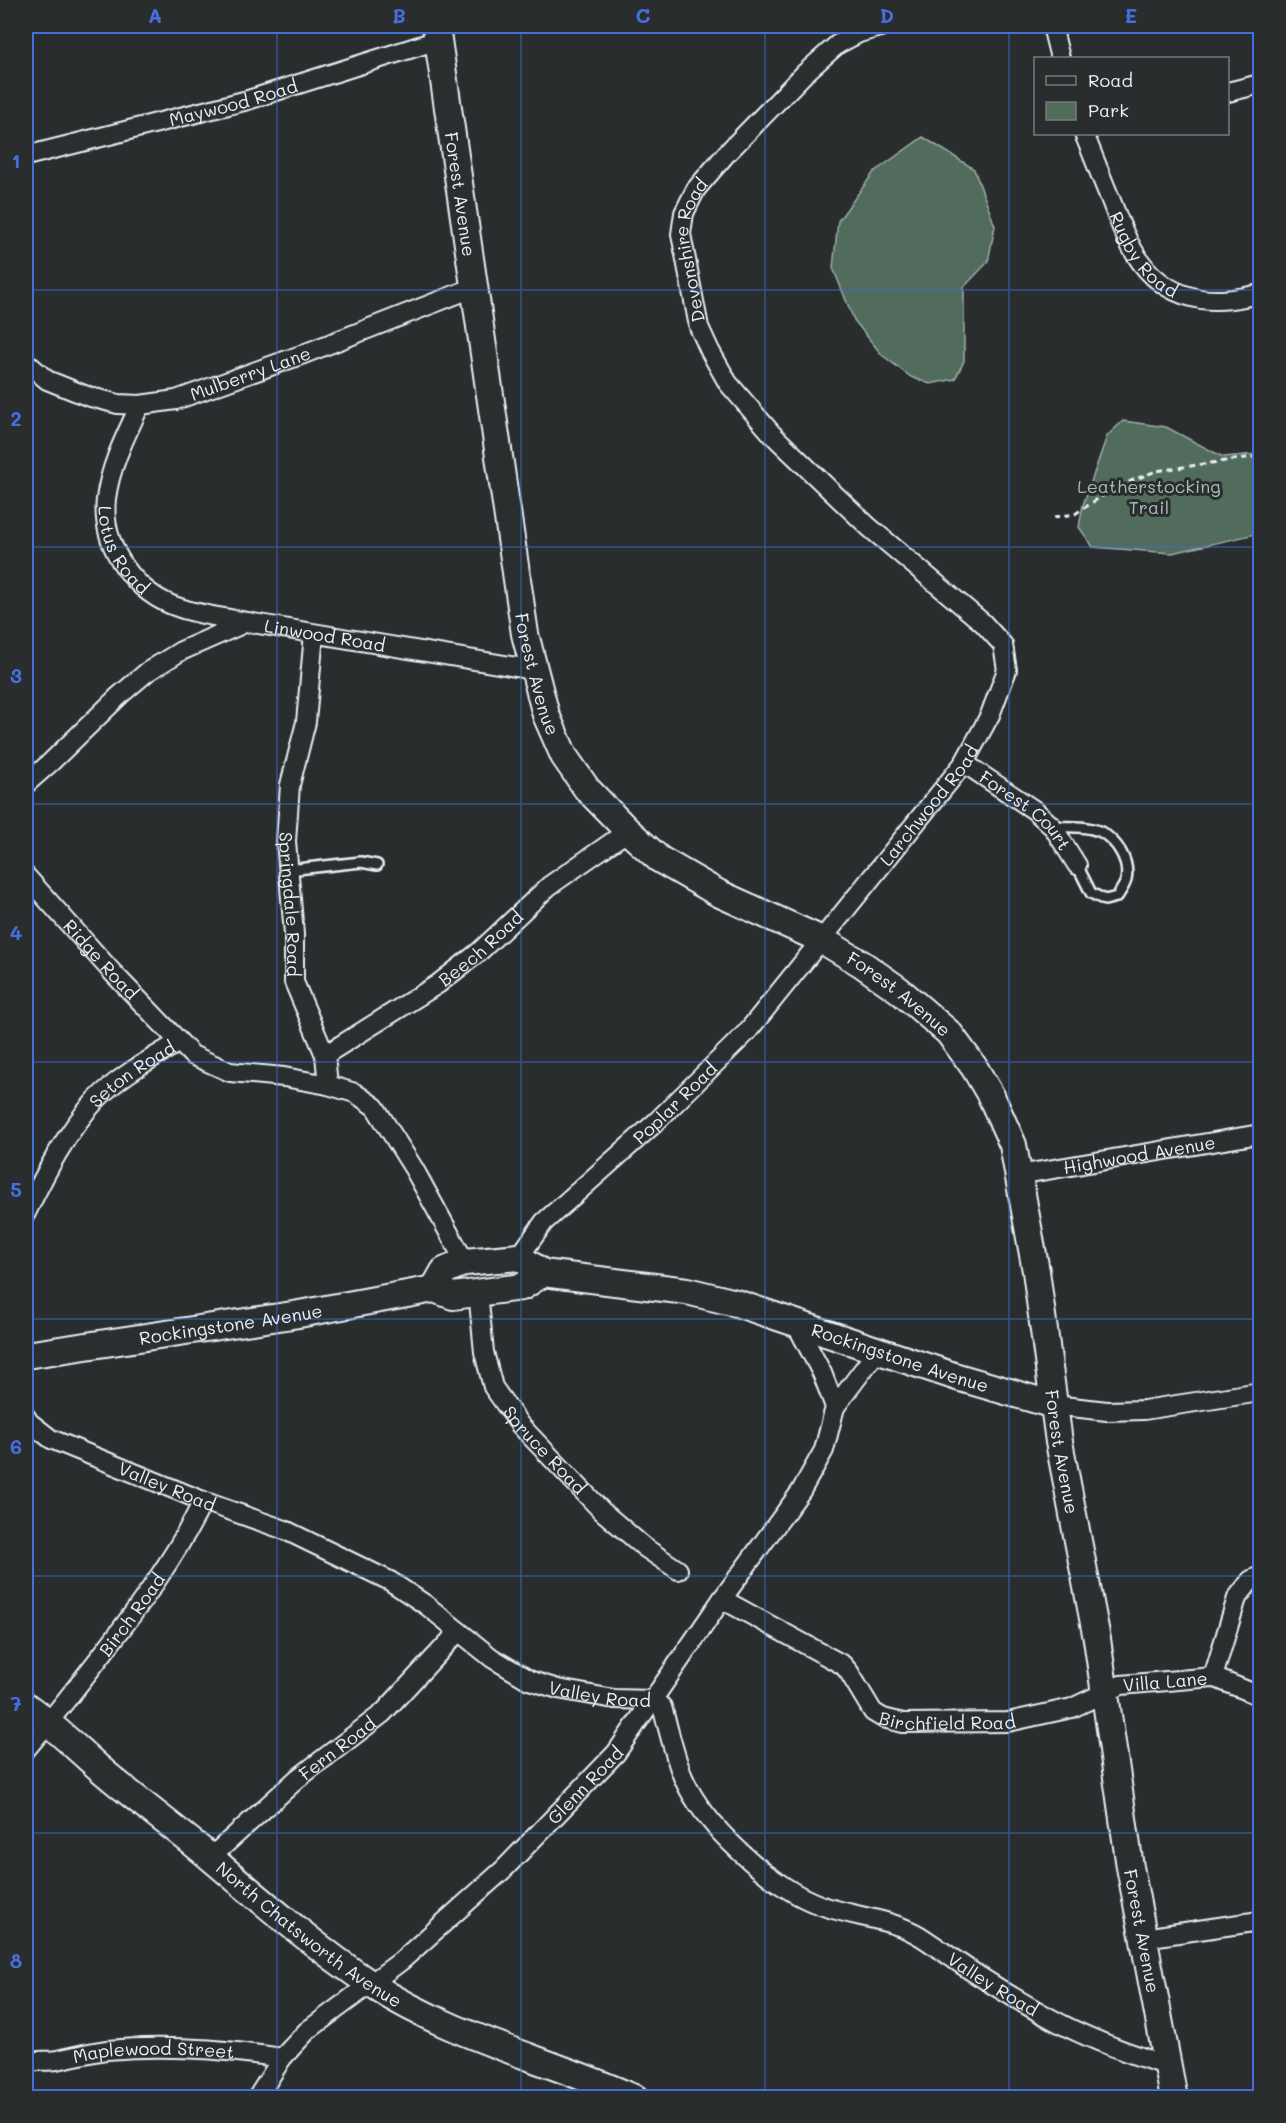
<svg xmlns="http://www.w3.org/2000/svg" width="1286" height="2123" viewBox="0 0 1286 2123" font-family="Mali,sans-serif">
<rect width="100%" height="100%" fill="#2a2d2e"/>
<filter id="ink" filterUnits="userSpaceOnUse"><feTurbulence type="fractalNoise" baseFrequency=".0167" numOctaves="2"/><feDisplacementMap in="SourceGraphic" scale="12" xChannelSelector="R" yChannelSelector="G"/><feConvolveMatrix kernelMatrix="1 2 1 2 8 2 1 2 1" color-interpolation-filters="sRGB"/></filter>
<g filter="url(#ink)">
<path fill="#516c5b" stroke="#9caeaa" stroke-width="1.5" d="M 923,137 L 974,169 L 995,226 L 988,262 L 964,287 L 964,361 L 955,379 L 930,384 L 911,377 L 882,355 L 854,320 L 833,268 L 838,221 L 874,172 Z
M 1123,421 L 1166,427 L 1223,457 L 1258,454 L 1260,450 L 1260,533 L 1172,553 L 1093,547 L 1079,527 L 1083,505 L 1107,436 Z"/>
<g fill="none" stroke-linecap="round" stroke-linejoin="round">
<defs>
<path id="lane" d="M 1053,827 C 1068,827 1086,825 1101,832 C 1117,841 1130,861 1126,880 C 1125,885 1120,892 1117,897 L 1105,900 L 1091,893 L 1077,865
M 288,870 L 361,862 L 377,865"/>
<g id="street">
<path d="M 1052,26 L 1060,58"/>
<path d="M 1228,92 L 1260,84"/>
<path id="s1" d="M 1084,134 C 1093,155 1101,177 1110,198 C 1128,245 1145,290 1201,299 C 1221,302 1241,298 1260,294"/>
<path id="s2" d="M 26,156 L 248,100 L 438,40"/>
<path id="s3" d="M 26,362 L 47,380 L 87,396 L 118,404 L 140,405 L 176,400 L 301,355 L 475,287"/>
<path id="s4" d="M 140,405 C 126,435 110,466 106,499 C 101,547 135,594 180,608 C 201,615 225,618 247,622"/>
<path id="s5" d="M 314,634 L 306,722 L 290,785 L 286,841 L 294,934 L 294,982 L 325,1055 L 328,1085"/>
<path id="s6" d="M 964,763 L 1034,810 L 1053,827 L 1077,865"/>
<path id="s7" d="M 26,784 L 51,762 L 120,695 L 147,672 L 181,651 L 247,622 L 534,670"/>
<path id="s8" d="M 26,876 L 113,973 L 192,1055 L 230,1072 L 284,1077 L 328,1085 L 355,1093 L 375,1107 L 414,1169 L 465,1262"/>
<path id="s9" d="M 325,1055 L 438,984 L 479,952 L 549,886 L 628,831"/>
<path id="s10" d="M 1018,1175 L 1260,1134"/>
<path id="s11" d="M 26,1213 C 45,1174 66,1132 96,1100 C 119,1076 151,1059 179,1042"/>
<path id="s12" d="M 519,1257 L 544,1222 L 656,1122 L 747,1032 L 964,763 L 990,715 L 1007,670 L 1003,645 L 983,623 L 869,527 L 830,490 L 772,434 L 728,383 L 710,351 L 699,327 L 681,234 L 684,213 L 696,189 L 727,153 L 805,73 L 838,44 L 859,33 L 884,26"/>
<path id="s13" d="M 478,1292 L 484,1352 L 493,1387 L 520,1425 L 602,1511 L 644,1547 L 678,1570"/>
<path d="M 1054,1405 L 1107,1411 L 1144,1410 L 1260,1392"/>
<path d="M 835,1407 L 878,1350"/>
<path id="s14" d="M 26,1417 L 29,1422 L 51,1439 L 203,1501 L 285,1530 L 390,1581 L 426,1605 L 492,1658 L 529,1680 L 558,1689 L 614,1699 L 653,1700 L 662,1707 C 669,1730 674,1755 683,1777 C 703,1825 772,1888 820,1905 C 853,1917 890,1918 920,1936 C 939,1948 957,1962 976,1974 C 1004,1992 1034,2010 1063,2025 C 1097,2042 1133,2055 1169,2066"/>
<path id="s15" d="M 722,1599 L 843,1665 L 849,1672 L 873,1712 L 883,1718 L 903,1723 L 1008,1722 L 1072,1708 L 1121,1685 L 1213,1677 L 1260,1696"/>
<path d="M 1213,1677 L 1237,1598 L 1251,1580 L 1260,1576"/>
<path id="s16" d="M 26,1749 C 52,1719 76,1688 100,1657 C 138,1608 176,1557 203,1501"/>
<path id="s17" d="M 210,1858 L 297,1779 L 383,1713 L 458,1632"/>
<path d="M 1144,1938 L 1260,1921"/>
<path id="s18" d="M 26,2064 C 35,2059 46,2062 57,2060 C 73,2057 90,2052 107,2050 C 166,2045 224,2049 282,2058"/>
<path id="s19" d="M 257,2098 L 282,2058 L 307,2031 L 401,1961 L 504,1869 L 616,1753 L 722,1599 L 801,1491 L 824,1450 L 835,1407 L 822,1373 L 796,1324"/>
</g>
<g id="secondary">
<path id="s20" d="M 436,26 L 525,634 L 546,715 L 564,756 L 587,789 L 628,831 L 659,859 L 718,893 L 822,940 L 862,964 L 899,990 L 949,1033 L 974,1067 L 991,1096 L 1013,1145 L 1036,1271 L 1059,1442 L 1097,1639 L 1130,1867 L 1174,2098"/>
<path id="s21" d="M 434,1289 L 444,1271 L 465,1262 L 519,1257 L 543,1273 L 687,1291 L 736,1303 L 957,1377 L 1054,1405"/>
<path id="s22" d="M 26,1355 L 299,1314 L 434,1289 L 453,1296 L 522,1287 L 543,1273"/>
<path id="s23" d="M 26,1706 C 52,1724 74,1746 98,1767 C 135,1799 174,1827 211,1858 C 263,1902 315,1947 372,1985 C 452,2037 547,2059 634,2098"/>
</g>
</defs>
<use href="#lane" stroke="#e8f1f8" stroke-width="14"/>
<use href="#street" stroke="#e8f1f8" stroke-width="22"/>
<use href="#secondary" stroke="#e8f1f8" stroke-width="30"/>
<path stroke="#e8f1f8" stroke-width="3" stroke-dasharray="6 4.5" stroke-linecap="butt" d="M 1054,517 L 1075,514 L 1116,487 L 1156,471 L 1260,456"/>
<use href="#lane" stroke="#2a2d2e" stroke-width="9"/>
<use href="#street" stroke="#2a2d2e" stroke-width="18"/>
<use href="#secondary" stroke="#2a2d2e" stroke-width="26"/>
</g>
</g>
<path fill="none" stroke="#466fde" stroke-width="1.5" stroke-opacity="0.55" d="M 277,26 L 277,2098M 521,26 L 521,2098M 765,26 L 765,2098M 1009,26 L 1009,2098M 26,290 L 1260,290M 26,547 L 1260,547M 26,804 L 1260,804M 26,1062 L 1260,1062M 26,1319 L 1260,1319M 26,1576 L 1260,1576M 26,1833 L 1260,1833"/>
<g text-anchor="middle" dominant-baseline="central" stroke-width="6" stroke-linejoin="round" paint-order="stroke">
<g font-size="18" fill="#e8f1f8" stroke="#2a2d2e">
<text stroke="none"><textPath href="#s2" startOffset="214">Maywood Road</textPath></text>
<text stroke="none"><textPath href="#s20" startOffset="170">Forest Avenue</textPath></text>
<text stroke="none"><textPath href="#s1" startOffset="136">Rugby Road</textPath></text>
<text stroke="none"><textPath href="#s12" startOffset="1318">Devonshire Road</textPath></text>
<text stroke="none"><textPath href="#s3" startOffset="240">Mulberry Lane</textPath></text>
<text stroke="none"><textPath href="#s4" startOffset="156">Lotus Road</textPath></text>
<text stroke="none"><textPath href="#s7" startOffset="356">Linwood Road</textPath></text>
<text stroke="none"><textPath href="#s20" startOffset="656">Forest Avenue</textPath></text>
<text stroke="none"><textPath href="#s12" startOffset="612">Larchwood Road</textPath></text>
<text stroke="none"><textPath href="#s6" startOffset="78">Forest Court</textPath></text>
<text stroke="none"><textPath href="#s5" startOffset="273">Springdale Road</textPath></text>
<text stroke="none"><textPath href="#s9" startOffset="189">Beech Road</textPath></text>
<text stroke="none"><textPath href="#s8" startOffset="112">Ridge Road</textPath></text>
<text stroke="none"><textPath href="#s20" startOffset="1160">Forest Avenue</textPath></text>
<text stroke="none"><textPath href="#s11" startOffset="178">Seton Road</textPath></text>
<text stroke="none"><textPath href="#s12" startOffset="220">Poplar Road</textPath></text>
<text stroke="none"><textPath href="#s10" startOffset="123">Highwood Avenue</textPath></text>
<text stroke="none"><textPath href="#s22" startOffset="207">Rockingstone Avenue</textPath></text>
<text stroke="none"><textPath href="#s21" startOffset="495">Rockingstone Avenue</textPath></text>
<text stroke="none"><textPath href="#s13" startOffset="178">Spruce Road</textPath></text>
<text stroke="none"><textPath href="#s20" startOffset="1664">Forest Avenue</textPath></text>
<text stroke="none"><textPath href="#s14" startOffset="159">Valley Road</textPath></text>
<text stroke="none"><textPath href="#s16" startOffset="171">Birch Road</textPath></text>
<text stroke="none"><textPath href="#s15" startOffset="495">Villa Lane</textPath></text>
<text stroke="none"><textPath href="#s14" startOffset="645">Valley Road</textPath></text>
<text stroke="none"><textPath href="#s15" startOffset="270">Birchfield Road</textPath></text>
<text stroke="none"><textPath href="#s17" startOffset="168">Fern Road</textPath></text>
<text stroke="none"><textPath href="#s19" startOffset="456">Glenn Road</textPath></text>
<text stroke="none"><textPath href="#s20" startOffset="2150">Forest Avenue</textPath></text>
<text stroke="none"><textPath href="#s23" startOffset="364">North Chatsworth Avenue</textPath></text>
<text stroke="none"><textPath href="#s14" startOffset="1167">Valley Road</textPath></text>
<text stroke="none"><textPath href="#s18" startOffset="129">Maplewood Street</textPath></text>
</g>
<g font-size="18" fill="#acbcb9" stroke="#2a2d2e">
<text x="1149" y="486">Leatherstocking<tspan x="1149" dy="21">Trail</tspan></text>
</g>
</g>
<rect width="1286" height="2123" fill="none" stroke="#2a2d2e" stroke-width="66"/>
<rect x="1034" y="57" width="195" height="78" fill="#2a2d2e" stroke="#767b7f" stroke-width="1.5"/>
<rect x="1046" y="76" width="30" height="9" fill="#2a2d2e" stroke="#767b7f" stroke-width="1.5"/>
<text x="1088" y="87" font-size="18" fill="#e8f1f8">Road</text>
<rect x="1046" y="102" width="30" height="18" fill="#516c5b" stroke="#767b7f" stroke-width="1.5"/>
<text x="1088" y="117" font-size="18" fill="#e8f1f8">Park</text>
<rect x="33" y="33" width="1220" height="2057" fill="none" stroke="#466fde" stroke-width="2"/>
<g font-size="20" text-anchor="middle" font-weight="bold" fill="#466fde">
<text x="155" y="23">A</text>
<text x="399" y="23">B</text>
<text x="643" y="23">C</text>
<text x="887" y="23">D</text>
<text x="1131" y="23">E</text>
<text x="16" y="168">1</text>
<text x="16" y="426">2</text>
<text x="16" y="683">3</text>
<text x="16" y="940">4</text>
<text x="16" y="1197">5</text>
<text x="16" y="1454">6</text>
<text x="16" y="1711">7</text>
<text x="16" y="1968">8</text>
</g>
</svg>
